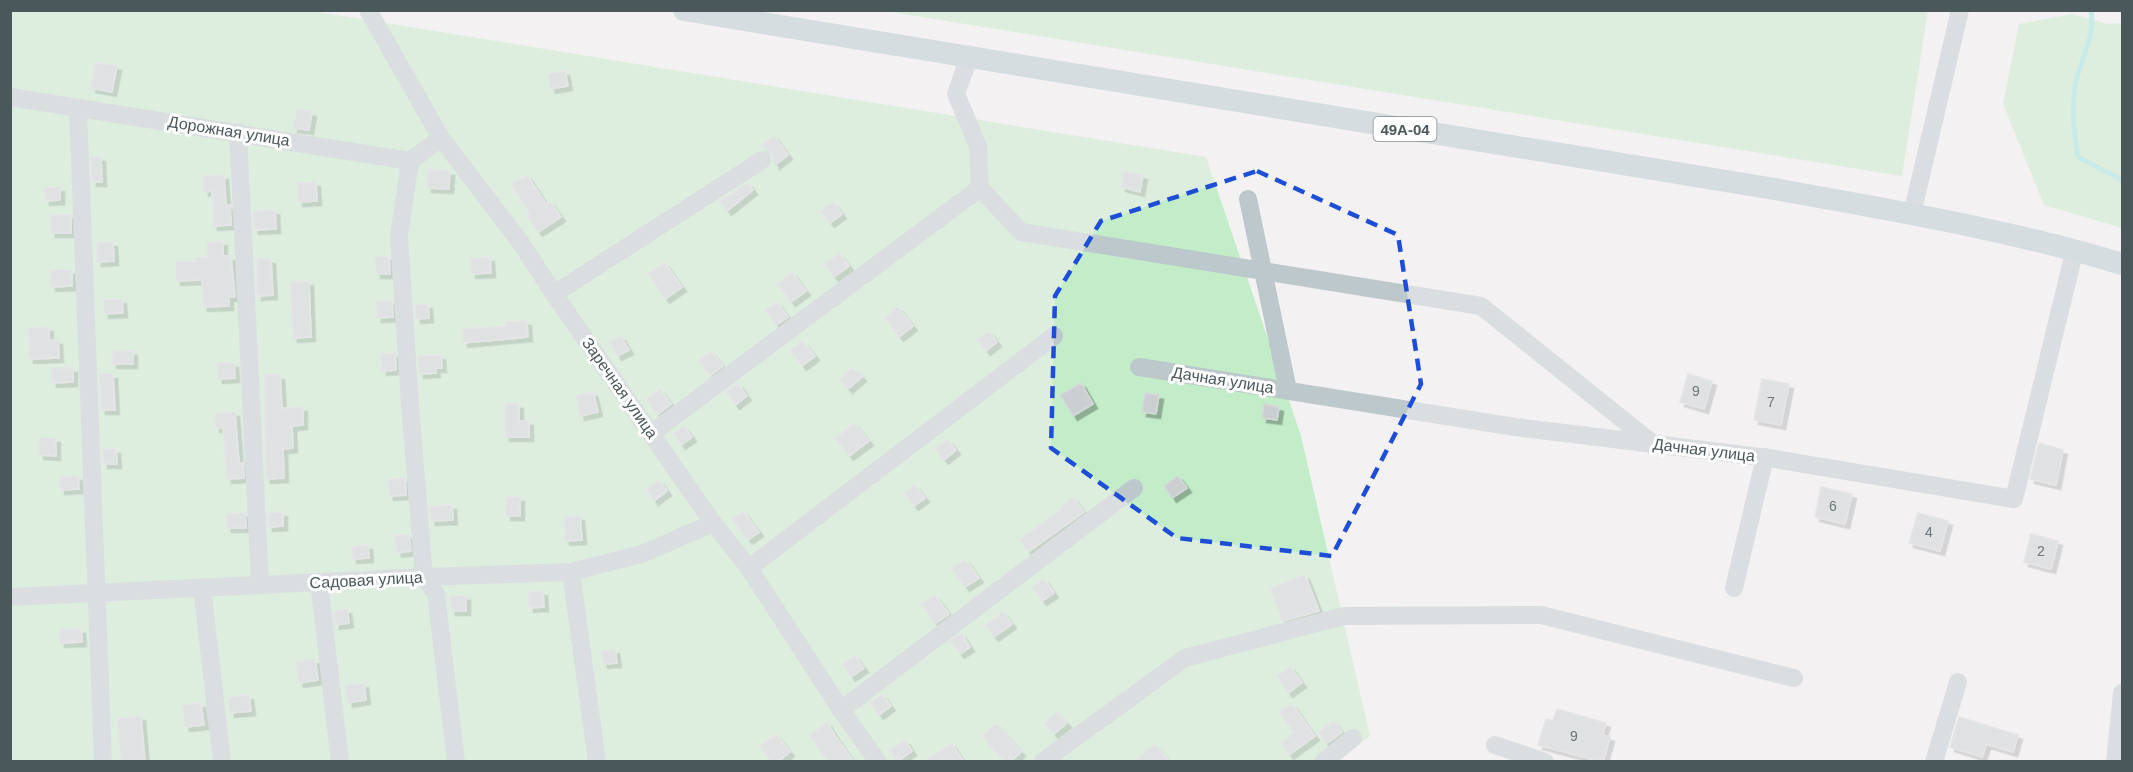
<svg xmlns="http://www.w3.org/2000/svg" width="2133" height="772" viewBox="0 0 2133 772" font-family="Helvetica,sans-serif">
<defs>
<filter id="shadow"><feDropShadow dx="4.5" dy="4.5" stdDeviation="0" flood-color="#0004"/></filter>
</defs>
<rect width="100%" height="100%" fill="#f3f1f1"/>
<path fill="#c3ecc9" d="M 1928,10 L 1902,176 L 885,11 L 885,10 Z
M 10,11 L 312,11 L 1206,157 L 1301,436 L 1370,736 L 1336,762 L 11,761 Z
M 2072,14 L 2108,24 L 2122,23 L 2122,228 L 2044,205 L 2003,104 L 2019,24 Z"/>
<g fill="none" stroke-linecap="round" stroke-linejoin="round">
<path stroke="#95e5e2" stroke-width="5" d="M 2091,10 C 2095,36 2083,54 2077,78 C 2070,103 2074,132 2078,157 L 2122,180"/>
</g>
<path fill="#cbcfd2" stroke="#d5d8db" stroke-width="1.5" filter="url(#shadow)" d="M 95,63 L 117,66 L 112,92 L 91,88 Z
M 565,71 L 568,86 L 551,89 L 548,74 Z
M 297,109 L 312,112 L 309,130 L 293,128 Z
M 774,136 L 788,155 L 775,165 L 771,153 L 761,145 Z
M 91,157 L 101,157 L 102,182 L 92,182 Z
M 428,169 L 450,171 L 449,189 L 427,188 Z
M 1124,171 L 1143,175 L 1140,192 L 1121,187 Z
M 224,175 L 226,206 L 230,205 L 231,225 L 213,226 L 212,191 L 204,192 L 203,176 Z
M 527,175 L 546,204 L 550,201 L 561,217 L 538,232 L 527,216 L 530,214 L 511,185 Z
M 316,182 L 317,201 L 298,202 L 298,183 Z
M 748,183 L 753,190 L 727,211 L 720,201 Z
M 60,187 L 60,200 L 45,201 L 44,188 Z
M 833,202 L 842,214 L 830,223 L 821,212 Z
M 275,210 L 276,229 L 254,230 L 253,211 Z
M 71,214 L 71,233 L 51,233 L 50,215 Z
M 223,241 L 223,256 L 231,256 L 235,297 L 229,297 L 229,306 L 203,307 L 202,280 L 176,281 L 175,262 L 195,262 L 195,258 L 207,257 L 207,242 Z
M 113,242 L 114,261 L 97,262 L 97,243 Z
M 839,253 L 849,266 L 834,277 L 824,264 Z
M 389,256 L 390,274 L 376,274 L 375,257 Z
M 490,257 L 491,273 L 471,274 L 470,258 Z
M 257,259 L 271,259 L 273,295 L 257,296 Z
M 664,262 L 682,287 L 665,299 L 648,274 Z
M 50,270 L 72,270 L 72,286 L 51,287 Z
M 792,272 L 806,291 L 791,302 L 777,284 Z
M 309,281 L 311,337 L 293,338 L 290,282 Z
M 122,299 L 123,313 L 104,314 L 103,300 Z
M 392,300 L 393,317 L 377,318 L 376,301 Z
M 777,302 L 788,317 L 776,325 L 765,310 Z
M 428,304 L 429,318 L 416,319 L 415,305 Z
M 898,307 L 913,326 L 899,337 L 884,317 Z
M 527,321 L 528,337 L 463,343 L 462,329 L 506,326 L 505,322 Z
M 49,327 L 49,340 L 58,340 L 59,358 L 29,359 L 28,328 Z
M 989,331 L 997,342 L 986,351 L 977,340 Z
M 621,336 L 629,350 L 617,356 L 610,342 Z
M 803,341 L 815,356 L 802,366 L 790,350 Z
M 112,351 L 133,351 L 133,364 L 112,364 Z
M 711,351 L 723,366 L 710,376 L 698,360 Z
M 395,353 L 396,370 L 382,371 L 381,354 Z
M 441,355 L 442,368 L 435,368 L 436,373 L 419,374 L 418,356 Z
M 217,363 L 234,363 L 235,378 L 218,379 Z
M 853,367 L 862,377 L 848,389 L 839,379 Z
M 52,368 L 73,368 L 73,382 L 52,383 Z
M 99,374 L 113,374 L 115,410 L 101,410 Z
M 1688,374 L 1712,381 L 1704,409 L 1680,402 Z
M 264,375 L 280,375 L 282,408 L 303,407 L 303,425 L 292,426 L 293,448 L 283,449 L 284,478 L 266,479 Z
M 1762,379 L 1789,384 L 1781,425 L 1754,420 Z
M 738,383 L 747,396 L 735,405 L 726,392 Z
M 1081,383 L 1093,404 L 1073,416 L 1060,395 Z
M 660,389 L 671,404 L 657,415 L 646,399 Z
M 593,392 L 598,412 L 580,416 L 576,396 Z
M 1145,393 L 1159,395 L 1156,414 L 1142,412 Z
M 505,404 L 519,404 L 519,421 L 529,421 L 529,437 L 505,437 Z
M 1264,404 L 1279,407 L 1277,420 L 1262,418 Z
M 235,412 L 239,463 L 243,463 L 244,478 L 227,479 L 223,428 L 215,428 L 215,413 Z
M 854,423 L 869,441 L 849,456 L 835,438 Z
M 684,426 L 692,437 L 681,445 L 673,434 Z
M 39,438 L 56,438 L 56,456 L 39,455 Z
M 948,439 L 956,450 L 944,460 L 935,449 Z
M 2039,443 L 2063,450 L 2056,485 L 2030,479 Z
M 102,449 L 116,449 L 117,464 L 103,464 Z
M 78,476 L 79,489 L 60,490 L 60,477 Z
M 1178,476 L 1187,488 L 1172,498 L 1164,486 Z
M 405,478 L 406,495 L 389,496 L 388,479 Z
M 659,480 L 667,491 L 654,501 L 646,490 Z
M 915,485 L 925,498 L 914,506 L 904,493 Z
M 1821,487 L 1852,494 L 1845,524 L 1815,517 Z
M 506,497 L 520,497 L 520,516 L 506,516 Z
M 1073,497 L 1084,512 L 1028,552 L 1020,540 L 1063,508 L 1061,506 Z
M 452,505 L 453,520 L 431,521 L 429,506 Z
M 743,511 L 759,532 L 748,540 L 732,519 Z
M 283,512 L 283,526 L 268,527 L 268,513 Z
M 245,513 L 246,528 L 227,528 L 226,514 Z
M 1918,513 L 1948,521 L 1940,551 L 1909,543 Z
M 580,516 L 582,540 L 565,541 L 564,517 Z
M 409,534 L 411,551 L 397,553 L 394,536 Z
M 2031,534 L 2058,541 L 2051,569 L 2024,562 Z
M 368,545 L 369,558 L 352,559 L 352,546 Z
M 965,559 L 979,578 L 965,587 L 952,569 Z
M 1305,575 L 1319,611 L 1282,621 L 1270,588 Z
M 1044,579 L 1054,593 L 1042,601 L 1032,587 Z
M 543,591 L 544,607 L 529,608 L 528,592 Z
M 935,595 L 949,614 L 935,624 L 921,604 Z
M 450,596 L 466,596 L 466,611 L 451,611 Z
M 347,609 L 349,623 L 335,625 L 334,611 Z
M 1003,612 L 1012,624 L 994,637 L 985,625 Z
M 81,629 L 82,642 L 60,643 L 60,630 Z
M 961,633 L 970,647 L 960,654 L 950,641 Z
M 615,649 L 617,663 L 603,664 L 602,651 Z
M 855,656 L 864,668 L 851,677 L 842,664 Z
M 315,659 L 318,680 L 299,683 L 296,662 Z
M 1290,666 L 1302,683 L 1288,693 L 1277,676 Z
M 364,683 L 366,700 L 348,703 L 345,686 Z
M 882,694 L 891,706 L 879,715 L 870,703 Z
M 249,695 L 251,711 L 230,713 L 228,698 Z
M 201,703 L 204,725 L 185,727 L 182,705 Z
M 1292,704 L 1315,736 L 1289,755 L 1281,743 L 1294,733 L 1279,713 Z
M 1557,709 L 1606,723 L 1602,735 L 1610,737 L 1603,762 L 1538,745 L 1546,719 L 1553,721 Z
M 1057,712 L 1067,723 L 1054,734 L 1044,723 Z
M 141,716 L 145,762 L 121,762 L 117,719 Z
M 1959,717 L 2018,735 L 2013,752 L 1986,744 L 1982,757 L 1950,747 Z
M 1334,721 L 1342,732 L 1326,744 L 1318,732 Z
M 827,722 L 836,737 L 854,762 L 828,762 L 809,735 Z
M 996,723 L 1021,752 L 1010,762 L 1004,762 L 982,736 Z
M 776,734 L 790,752 L 778,762 L 771,762 L 760,746 Z
M 905,740 L 912,751 L 897,762 L 889,750 Z
M 951,743 L 964,762 L 924,762 Z
M 1155,744 L 1170,762 L 1134,762 Z"/>
<g fill="none" stroke-linecap="round" stroke-linejoin="round">
<path stroke="#bdc8cc" stroke-width="18" d="M 368,10 L 441,138 L 521,243 L 554,294 L 713,523 L 749,568 L 841,710 L 878,762
M 969,57 L 956,94 L 978,146 L 980,188 L 1021,232 L 1481,306 L 1652,443
M 10,97 L 410,161 L 441,138
M 78,109 L 103,762
M 238,132 L 260,584
M 410,161 L 399,236 L 410,405 L 424,577 L 436,594 L 456,762
M 1248,199 L 1288,390
M 1912,214 L 1960,10
M 554,294 L 762,160
M 1139,367 L 1515,427 L 1769,458 L 2014,499 L 2075,249
M 652,433 L 980,188
M 749,568 L 1054,336
M 571,572 L 597,762
M 319,582 L 340,762
M 202,587 L 222,762
M 1734,588 L 1765,457
M 10,597 L 424,577 L 571,572 L 642,554 L 713,523
M 841,710 L 1134,488
M 1495,745 L 1545,762
M 1042,762 L 1185,658 L 1344,616 L 1541,615 L 1794,678
M 1323,762 L 1353,738
M 1934,762 L 1958,682
M 2115,762 L 2122,693"/>
<path stroke="#b3c6cc" stroke-width="22" d="M 684,10 L 1780,190 C 1895,211 2011,230 2122,264"/>
</g>
<path d="M0 0H2133V772H0ZM 1257,171 L 1398,235 L 1421,384 L 1332,556 L 1177,538 L 1051,448 L 1055,296 L 1101,221 Z" fill="#f3f1f1" fill-opacity=".55" fill-rule="evenodd"/>
<path fill="none" stroke="#1d4ed8" stroke-width="4.5" stroke-dasharray="12 8" stroke-linejoin="round" d="M 1257,171 L 1398,235 L 1421,384 L 1332,556 L 1177,538 L 1051,448 L 1055,296 L 1101,221 Z"/>
<g text-anchor="middle" dominant-baseline="central" stroke-width="6" stroke-linejoin="round" paint-order="stroke">
<g font-size="14" fill="#6a767a">
<text x="1696" y="391">9</text>
<text x="1771" y="402">7</text>
<text x="1833" y="506">6</text>
<text x="1929" y="532">4</text>
<text x="2041" y="551">2</text>
<text x="1574" y="736">9</text>
</g>
<rect fill="#fff" stroke="#808a8d" stroke-width="1.5" x="1373.5" y="117" width="63" height="24" rx="4.5"/>
<g font-size="15" font-weight="bold" fill="#4a585c">
<text x="1405" y="129">49А-04</text>
</g>
<g font-size="16" fill="#4a585c" stroke="#fff">
<text transform="translate(229 131) rotate(9)">Дорожная улица</text>
<text transform="translate(1223 380) rotate(9)">Дачная улица</text>
<text transform="translate(620 388) rotate(55)">Заречная улица</text>
<text transform="translate(1704 450) rotate(7)">Дачная улица</text>
<text transform="translate(366 580) rotate(-3)">Садовая улица</text>
</g>
</g>
<rect width="2133" height="772" fill="none" stroke="#4a585c" stroke-width="24"/>
</svg>
